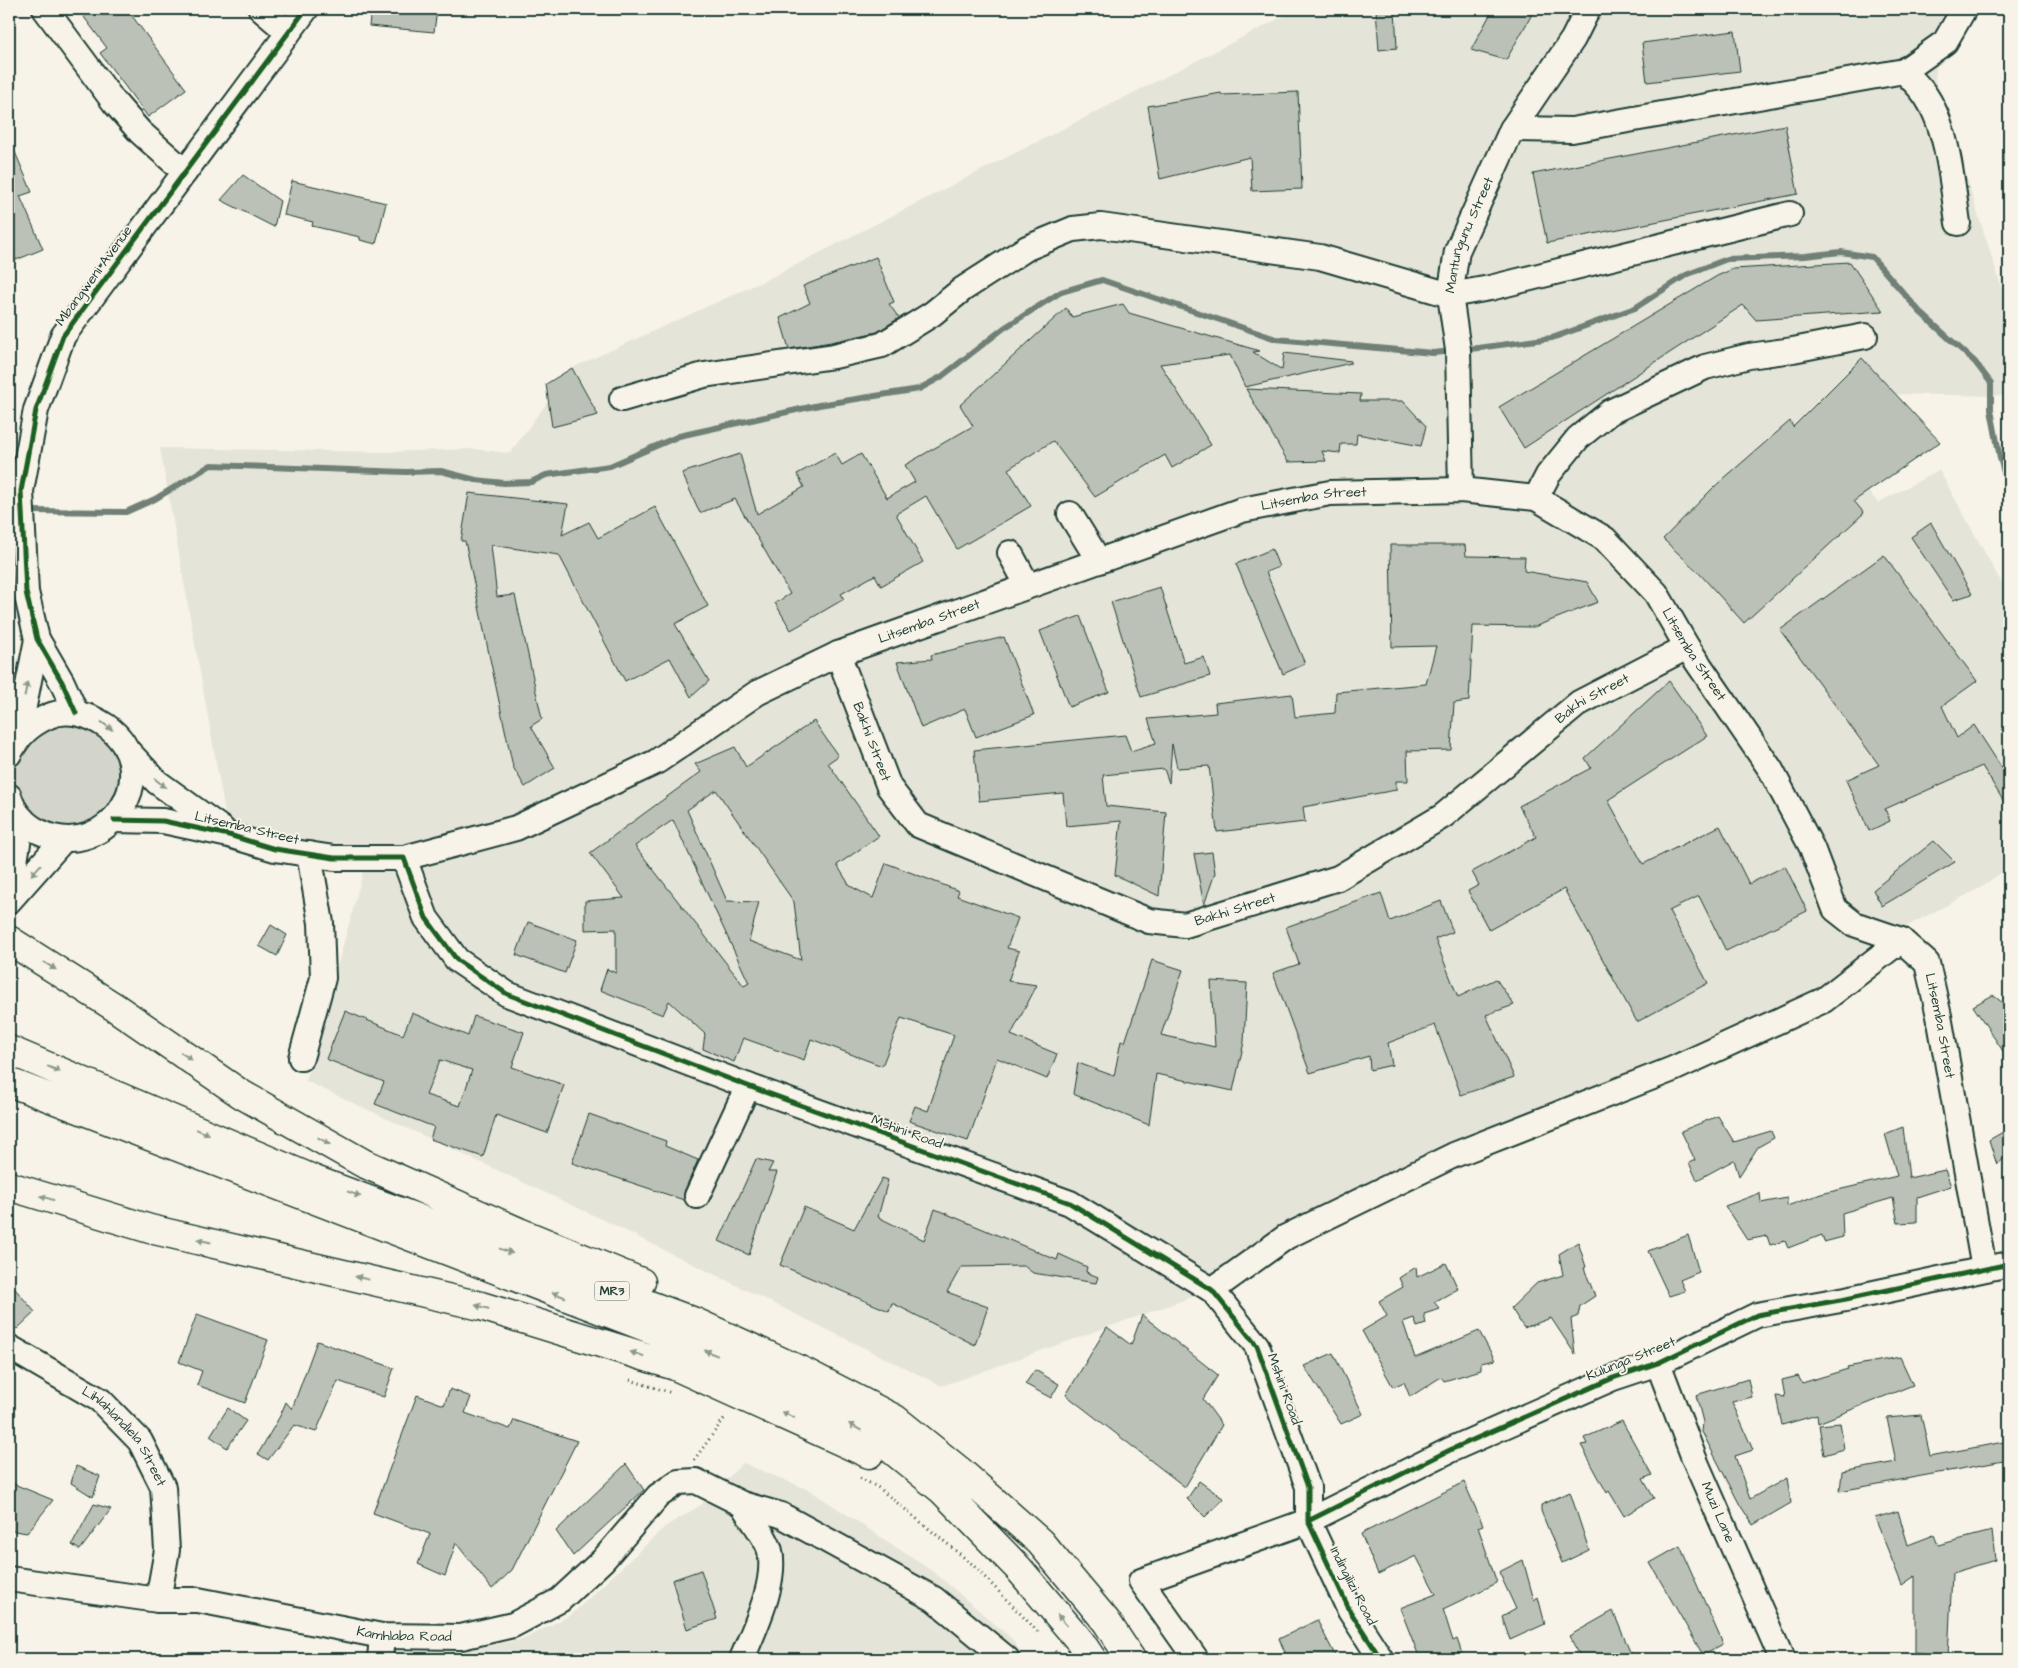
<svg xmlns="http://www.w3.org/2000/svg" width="2018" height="1668" viewBox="0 0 2018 1668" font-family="'Architects Daughter',sans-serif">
<rect width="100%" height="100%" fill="#f7f3e8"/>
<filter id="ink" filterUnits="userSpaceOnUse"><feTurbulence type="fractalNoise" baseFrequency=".02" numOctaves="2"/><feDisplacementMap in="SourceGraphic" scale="10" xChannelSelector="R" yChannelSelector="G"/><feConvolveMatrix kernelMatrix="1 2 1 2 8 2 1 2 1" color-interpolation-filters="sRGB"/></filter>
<g filter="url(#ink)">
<path fill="#e5e4d9" d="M 1298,9 L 1943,9 L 1935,80 L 2009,311 L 2009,396 L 1881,394 L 1833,447 L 1878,503 L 1939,470 L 2009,596 L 2009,867 L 1980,888 L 1907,926 L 1901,940 L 1824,1000 L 1454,1155 L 1212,1290 L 942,1386 L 593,1215 L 306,1081 L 367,858 L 229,835 L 160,448 L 387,452 L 473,449 L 510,453 L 572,368 L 772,277 Z
M 743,1463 L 811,1491 L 935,1573 L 1011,1638 L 1026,1659 L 437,1659 L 466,1650 L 524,1639 L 571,1615 L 666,1526 L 701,1505 Z"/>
<path fill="#d3d5ca" stroke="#79897f" d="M14 776a53 53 0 1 1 106 0a53 53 0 1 1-106 0Z"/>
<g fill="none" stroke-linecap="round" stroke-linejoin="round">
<path stroke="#6f8077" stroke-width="6" d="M 1463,350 L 1552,338 L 1635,308 L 1686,275 L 1727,259 L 1805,256 L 1841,252 L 1872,257 L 1920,312 L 1975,362 L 1991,383 L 1991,410 L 2000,458 L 2009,490
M 27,511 L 126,512 L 155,499 L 211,465 L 406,472 L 441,471 L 476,480 L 504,483 L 531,482 L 546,475 L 610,466 L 679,436 L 819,405 L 919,389 L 941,377 L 1004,328 L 1061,292 L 1102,280 L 1276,339 L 1433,353 L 1453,351"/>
</g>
<path fill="#bbc1b6" stroke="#1f3d34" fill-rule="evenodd" d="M 78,9 L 127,9 L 186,89 L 148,117 L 100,53 L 107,48 Z
M 371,9 L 437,9 L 434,32 L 369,26 Z
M 1376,9 L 1395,9 L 1397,48 L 1379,50 Z
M 1493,9 L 1535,9 L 1506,60 L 1471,50 Z
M 1735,31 L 1740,71 L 1647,82 L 1642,43 Z
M 1298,92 L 1302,189 L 1252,191 L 1250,157 L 1160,179 L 1148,106 L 1221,93 L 1222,95 Z
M 1785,125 L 1798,194 L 1547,243 L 1533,174 Z
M 9,138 L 32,192 L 20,196 L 43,249 L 16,260 L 9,243 Z
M 243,175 L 280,201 L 274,227 L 221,200 Z
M 292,181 L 386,203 L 376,244 L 360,240 L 360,237 L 312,226 L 313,222 L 284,215 Z
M 876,257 L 894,302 L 889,304 L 899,318 L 877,332 L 831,342 L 789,349 L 780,318 L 810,303 L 803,286 Z
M 1850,262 L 1883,311 L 1756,320 L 1743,305 L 1524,448 L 1499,407 L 1717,276 L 1733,269 Z
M 1123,304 L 1129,313 L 1260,351 L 1253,352 L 1282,370 L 1284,353 L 1351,361 L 1351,363 L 1245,387 L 1230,355 L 1160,364 L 1211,445 L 1172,468 L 1165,455 L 1095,497 L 1053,441 L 1008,469 L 1031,506 L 957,549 L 926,496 L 896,514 L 923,562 L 881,586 L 875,575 L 841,594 L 844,599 L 791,630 L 775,603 L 790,594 L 735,499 L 700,513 L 682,473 L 740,454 L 757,514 L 804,487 L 797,474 L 835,453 L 842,465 L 861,454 L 887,498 L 915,482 L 905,465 L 973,426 L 960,405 L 1066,308 L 1072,317 Z
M 1862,358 L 1940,442 L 1854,501 L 1864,513 L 1744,623 L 1699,573 L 1663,539 L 1714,487 L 1790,421 L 1793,427 Z
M 572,368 L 598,415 L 552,427 L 546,384 Z
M 1246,389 L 1361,394 L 1360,401 L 1403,401 L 1426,426 L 1421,446 L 1357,434 L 1356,444 L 1341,444 L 1340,453 L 1322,451 L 1326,461 L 1288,462 Z
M 469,493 L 568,504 L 562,535 L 589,522 L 598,538 L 655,507 L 708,606 L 675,624 L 709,681 L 691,697 L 670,658 L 625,681 L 559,555 L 491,545 L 497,597 L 515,595 L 542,719 L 531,726 L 555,768 L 525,787 L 513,767 L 465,541 L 461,541 Z
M 1931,523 L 1972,594 L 1953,600 L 1911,537 Z
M 1390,545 L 1465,545 L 1466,556 L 1525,557 L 1524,571 L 1587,582 L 1598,602 L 1534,627 L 1473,626 L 1469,701 L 1454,703 L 1451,750 L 1407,751 L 1408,781 L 1396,781 L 1396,790 L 1303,807 L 1305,822 L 1217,832 L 1209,766 L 1177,768 L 1172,744 L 1169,783 L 1164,769 L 1103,775 L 1106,806 L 1166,812 L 1159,896 L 1115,875 L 1121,821 L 1066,826 L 1063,793 L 979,801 L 974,750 L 1125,735 L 1131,751 L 1156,743 L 1148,719 L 1216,713 L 1215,703 L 1292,694 L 1295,717 L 1335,713 L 1336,692 L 1426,684 L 1436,646 L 1392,647 Z
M 1272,549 L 1279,567 L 1266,572 L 1305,664 L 1283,674 L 1236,564 Z
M 1884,555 L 1977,681 L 1942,706 L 1957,738 L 1974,725 L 2009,779 L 2009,810 L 1982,766 L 1885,809 L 1890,821 L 1869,831 L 1846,780 L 1879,765 L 1780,630 Z
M 1160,587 L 1184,663 L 1204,657 L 1210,676 L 1141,697 L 1111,602 Z
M 1080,616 L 1109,692 L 1069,707 L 1040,631 Z
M 1004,637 L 1034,715 L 976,737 L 965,709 L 921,728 L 897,662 L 932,659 L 931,655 Z
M 1669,681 L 1707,736 L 1608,800 L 1643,864 L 1720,826 L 1749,884 L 1785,866 L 1807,911 L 1726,951 L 1699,896 L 1669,911 L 1708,983 L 1637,1022 L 1564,889 L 1489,930 L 1468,891 L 1479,885 L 1472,872 L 1536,837 L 1519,806 L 1591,768 L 1585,758 Z
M 814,721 L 838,756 L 828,763 L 879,836 L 837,865 L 850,886 L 873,898 L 886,863 L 959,891 L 957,896 L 1018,918 L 1007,948 L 1019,951 L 1008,981 L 1037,985 L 1011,1035 L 1057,1054 L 1047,1079 L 997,1058 L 968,1141 L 909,1121 L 915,1106 L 928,1111 L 954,1035 L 901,1018 L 882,1066 L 811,1039 L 804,1060 L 743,1038 L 734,1062 L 703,1049 L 705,1034 L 669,1001 L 663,1015 L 600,990 L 607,969 L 616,973 L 616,929 L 585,930 L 585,901 L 624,898 L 590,853 L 701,772 L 695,764 L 735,747 L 746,767 ZM 716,790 L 794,902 L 801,960 L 749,941 L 759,902 L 727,901 L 687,810 ZM 673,820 L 749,983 L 744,986 L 635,846 Z
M 1934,841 L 1955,862 L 1882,906 L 1873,890 Z
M 1212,852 L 1215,873 L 1204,905 L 1194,854 Z
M 1381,893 L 1390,921 L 1441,901 L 1453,932 L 1435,939 L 1458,997 L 1496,979 L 1514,1005 L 1486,1015 L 1514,1077 L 1461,1095 L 1435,1025 L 1388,1043 L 1392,1065 L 1370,1070 L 1369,1056 L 1310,1073 L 1273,973 L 1299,964 L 1286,927 Z
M 528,922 L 577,940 L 565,973 L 516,955 Z
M 271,925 L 287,935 L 277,956 L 259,946 Z
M 1152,960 L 1183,970 L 1161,1035 L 1215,1047 L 1211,981 L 1247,983 L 1244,1042 L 1233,1091 L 1156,1074 L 1149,1125 L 1073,1094 L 1078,1063 L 1114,1076 L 1121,1041 L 1125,1042 Z
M 1993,995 L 2009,1008 L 2009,1060 L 1973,1006 Z
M 345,1011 L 403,1035 L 412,1013 L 468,1036 L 474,1016 L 524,1032 L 512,1067 L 564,1085 L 547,1133 L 496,1115 L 483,1157 L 430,1139 L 434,1127 L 375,1104 L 384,1082 L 326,1059 ZM 440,1060 L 472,1070 L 460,1106 L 426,1095 Z
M 589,1114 L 666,1141 L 665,1146 L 698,1160 L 685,1190 L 684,1200 L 572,1163 Z
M 1718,1116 L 1734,1142 L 1771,1131 L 1774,1138 L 1758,1147 L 1739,1176 L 1734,1160 L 1697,1180 L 1689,1163 L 1695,1160 L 1681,1131 Z
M 1903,1127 L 1909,1178 L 1945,1170 L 1951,1186 L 1917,1197 L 1917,1222 L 1898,1223 L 1893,1198 L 1842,1213 L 1843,1237 L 1824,1242 L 1822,1235 L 1788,1248 L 1785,1241 L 1770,1245 L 1767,1236 L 1747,1240 L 1725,1206 L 1760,1193 L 1761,1203 L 1787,1198 L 1787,1206 L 1821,1194 L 1897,1176 L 1885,1134 Z
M 2003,1132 L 2009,1146 L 2009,1154 L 1997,1165 L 1989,1140 Z
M 756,1159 L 773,1163 L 768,1172 L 777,1172 L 749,1255 L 719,1241 Z
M 882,1178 L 888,1180 L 878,1217 L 924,1240 L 935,1209 L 1057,1260 L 1059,1254 L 1087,1267 L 1086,1272 L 1098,1277 L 1096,1283 L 1033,1273 L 1024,1266 L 961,1267 L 947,1292 L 988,1307 L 975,1345 L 892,1303 L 889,1311 L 780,1265 L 804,1207 L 854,1229 Z
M 1688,1235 L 1699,1272 L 1680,1280 L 1685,1291 L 1669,1296 L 1648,1251 Z
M 1578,1242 L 1586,1267 L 1584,1268 L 1595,1296 L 1580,1306 L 1578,1316 L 1571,1319 L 1575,1354 L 1551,1318 L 1524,1328 L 1511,1308 L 1537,1283 L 1563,1275 L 1559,1254 Z
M 1446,1263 L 1458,1289 L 1434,1302 L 1440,1309 L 1424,1314 L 1426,1324 L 1417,1327 L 1414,1318 L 1403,1322 L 1415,1358 L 1479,1331 L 1495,1360 L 1481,1363 L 1481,1370 L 1444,1381 L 1441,1377 L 1410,1397 L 1404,1382 L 1393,1387 L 1362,1331 L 1387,1316 L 1379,1301 L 1403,1287 L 1399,1278 L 1416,1267 L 1417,1277 Z
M 9,1282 L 35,1312 L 17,1329 L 9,1322 Z
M 197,1314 L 268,1340 L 245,1403 L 197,1385 L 202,1371 L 179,1362 Z
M 1142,1315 L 1218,1375 L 1203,1399 L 1222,1425 L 1185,1487 L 1066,1395 L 1107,1327 L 1131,1345 Z
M 317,1341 L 394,1368 L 384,1397 L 338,1381 L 316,1432 L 294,1425 L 268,1460 L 258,1454 L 280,1416 L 286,1402 L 292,1409 Z
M 1333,1353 L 1363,1414 L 1341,1424 L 1304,1366 Z
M 1900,1357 L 1913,1385 L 1818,1423 L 1817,1415 L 1782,1425 L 1776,1396 L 1785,1397 L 1782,1380 L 1798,1376 L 1802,1383 L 1848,1369 L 1847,1367 Z
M 1035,1370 L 1059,1384 L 1051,1398 L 1025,1384 Z
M 1748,1379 L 1752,1397 L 1732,1402 L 1753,1450 L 1735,1456 L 1750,1499 L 1787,1478 L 1791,1503 L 1753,1525 L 1740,1505 L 1702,1432 L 1703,1422 L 1696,1395 Z
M 450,1389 L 471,1397 L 465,1413 L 510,1429 L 514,1420 L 577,1441 L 512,1570 L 492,1589 L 456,1543 L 445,1576 L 418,1564 L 430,1534 L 373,1513 L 417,1395 L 444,1405 Z
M 228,1408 L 246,1421 L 227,1448 L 210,1436 Z
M 1921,1415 L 1930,1456 L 2009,1441 L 2009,1460 L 1840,1491 L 1842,1472 L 1896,1462 L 1887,1418 Z
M 1622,1421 L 1652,1475 L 1643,1479 L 1654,1498 L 1624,1516 L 1609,1491 L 1607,1493 L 1581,1445 L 1587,1444 L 1584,1438 Z
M 1840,1423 L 1844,1449 L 1824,1455 L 1819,1425 Z
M 626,1464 L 644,1490 L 573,1556 L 556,1531 Z
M 76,1466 L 100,1476 L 93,1497 L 71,1483 Z
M 1199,1481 L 1224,1499 L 1205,1517 L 1187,1499 Z
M 9,1482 L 53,1500 L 27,1533 L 9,1530 Z
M 1464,1482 L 1483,1525 L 1478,1527 L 1497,1583 L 1443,1609 L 1453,1641 L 1457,1639 L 1464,1659 L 1420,1659 L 1400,1608 L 1436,1594 L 1416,1556 L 1378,1574 L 1361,1534 Z
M 1570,1492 L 1589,1550 L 1562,1563 L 1541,1511 L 1541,1505 Z
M 94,1504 L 111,1509 L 80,1550 L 72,1545 Z
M 1898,1511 L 1908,1545 L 1934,1535 L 1938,1545 L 1992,1531 L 1995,1560 L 1952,1573 L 1948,1657 L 1915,1652 L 1915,1576 L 1902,1585 L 1875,1518 Z
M 1680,1546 L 1723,1644 L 1703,1655 L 1650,1563 Z
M 1523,1560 L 1534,1600 L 1538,1597 L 1545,1624 L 1510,1640 L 1502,1617 L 1516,1609 L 1499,1572 Z
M 701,1570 L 717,1619 L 687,1629 L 672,1580 Z
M 1613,1611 L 1633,1659 L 1582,1659 L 1569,1636 Z
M 1317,1620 L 1337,1659 L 1288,1659 L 1279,1639 Z"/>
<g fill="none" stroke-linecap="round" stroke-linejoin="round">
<defs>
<g id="minor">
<path d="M 45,9 L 114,102 L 140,132 L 185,172"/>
<path d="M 261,9 L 288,32"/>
<path d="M 1904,71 C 1910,78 1917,84 1923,92 C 1948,125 1952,182 1958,223"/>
<path d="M 1512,129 L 1572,130 L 1904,71 L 1945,42 L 1964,9"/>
<path d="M 622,399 L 704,375 L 834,356 L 882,345 L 932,314 L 963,289 L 1027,248 L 1073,229 L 1101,226 L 1320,257 L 1450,295 L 1490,288 L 1790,214"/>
<path id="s1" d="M 1461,490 L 1458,350 L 1450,295 L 1457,251 L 1512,129 L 1573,39 L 1588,9"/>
<path d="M 1536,498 L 1548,475 L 1578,438 L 1610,412 L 1705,367 L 1749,356 L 1793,350 L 1865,336"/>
<path d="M 1070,514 L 1099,561"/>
<path d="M 1010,553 L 1028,586"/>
<path id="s2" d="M 838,654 L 889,787 L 918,825 L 1149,921 L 1185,925 L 1338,878 L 1443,816 L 1579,703 L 1687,647"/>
<path d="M 76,713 L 62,682 L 37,639 L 26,592 L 21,491 L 36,410 L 63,336 L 306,9"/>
<path d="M 18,737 L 37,639"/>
<path d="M 126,749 L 157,782 L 222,829"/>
<path d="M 9,754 C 19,735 29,725 49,716 C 68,708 90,715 106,726 C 168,770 109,865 40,832 C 26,826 13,812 9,796"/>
<path id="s3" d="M 114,820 L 163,821 L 229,835 L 275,849 L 334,858 L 404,858 L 516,828 L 656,762 L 757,693 L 838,654 L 1242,510 L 1330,493 L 1461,490 L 1536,498 L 1605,539 L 1656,593 L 1687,647 L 1771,770 L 1812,848 L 1835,909 L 1854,924 L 1901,940 L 1927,963 L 1939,1016 L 1984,1269"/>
<path d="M 404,858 L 426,918 L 457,960 L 507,994 L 748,1086 L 1070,1203 L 1212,1290 L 1257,1346 L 1308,1487 L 1308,1521 L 1350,1611 L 1381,1659"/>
<path d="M 9,898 L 22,819"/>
<path d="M 9,901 L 64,839"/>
<path d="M 301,1058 L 323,978 L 321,923 L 309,854"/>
<path d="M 697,1196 L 748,1086"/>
<path d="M 1212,1290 L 1286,1237 L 1454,1155 L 1673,1069 L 1824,1000 L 1901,940"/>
<path id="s4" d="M 9,1347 L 100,1400 L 140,1441 L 163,1487 L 167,1550 L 158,1600"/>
<path id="s5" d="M 1658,1363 L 1694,1458 L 1782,1659"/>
<path d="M 742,1504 C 749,1516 767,1538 770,1551 C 777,1584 754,1629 742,1659"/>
<path id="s6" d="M 9,1579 L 158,1600 L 198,1600 L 382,1636 L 461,1637 L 513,1625 L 560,1600 L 603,1560 L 658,1496 L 678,1482 L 696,1481 L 742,1504 L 781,1515 L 934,1599 L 1007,1659"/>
<path d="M 380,1659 L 382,1636"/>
<path d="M 1196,1659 L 1141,1581 L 1308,1521 L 1450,1450 L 1613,1378 L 1658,1363 L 1757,1315 L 1846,1299 L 2009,1264"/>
</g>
<path id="highway" d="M 9,940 L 116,1008 L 241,1094 L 363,1163 L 519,1232 L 641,1282
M 9,1050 L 315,1180 L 695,1322 L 804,1372 L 895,1419 L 961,1472 L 1040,1542 L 1106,1621 L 1131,1659
M 9,1082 L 713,1353 L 828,1412 L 885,1444 L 942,1490 L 1019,1569 L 1080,1641 L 1092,1659
M 9,1186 L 150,1229 L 481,1306 L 675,1366 L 869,1454"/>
</defs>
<use href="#minor" stroke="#1f3d34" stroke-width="28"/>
<use href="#highway" stroke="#1f3d34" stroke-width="31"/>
<path stroke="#1f3d34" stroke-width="3" stroke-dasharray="1 4" stroke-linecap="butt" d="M 630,1380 L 672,1393
M 694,1460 L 726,1416
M 860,1478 L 879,1488 L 972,1564 L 1038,1632
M 1055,1651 L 1060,1659"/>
<use href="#minor" stroke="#f7f3e8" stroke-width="24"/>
<use href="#highway" stroke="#f7f3e8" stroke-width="28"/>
<defs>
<path id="cycleway" d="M 76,713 L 62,682 L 37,639 L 26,592 L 21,491 L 36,410 L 63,336 L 306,9
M 114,820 L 163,821 L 229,835 L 275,849 L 334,858 L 404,858 L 426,918 L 457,960 L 507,994 L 748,1086 L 1070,1203 L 1212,1290 L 1257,1346 L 1308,1487 L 1308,1521 L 1350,1611 L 1381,1659
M 1308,1521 L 1450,1450 L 1613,1378 L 1658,1363 L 1757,1315 L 1846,1299 L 2009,1264"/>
</defs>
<use href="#cycleway" stroke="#f7f3e8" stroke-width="8"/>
<use href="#cycleway" stroke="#1b5e20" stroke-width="5"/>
</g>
<defs><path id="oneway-solid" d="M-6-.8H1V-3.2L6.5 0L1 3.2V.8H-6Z" transform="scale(1.25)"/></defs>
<g fill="#8b988e">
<use href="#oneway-solid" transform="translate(26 689) rotate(-79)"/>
<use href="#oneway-solid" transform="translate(107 726) rotate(36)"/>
<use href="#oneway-solid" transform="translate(160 783) rotate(39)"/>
<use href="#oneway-solid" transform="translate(36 870) rotate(132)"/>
<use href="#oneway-solid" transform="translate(50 966) rotate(32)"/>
<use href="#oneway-solid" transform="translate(186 1056) rotate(34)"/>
<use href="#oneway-solid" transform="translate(54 1069) rotate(23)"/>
<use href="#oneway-solid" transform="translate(203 1132) rotate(23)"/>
<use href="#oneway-solid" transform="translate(324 1141) rotate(30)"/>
<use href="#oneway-solid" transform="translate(354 1194) rotate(20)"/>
<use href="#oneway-solid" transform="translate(47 1198) rotate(-163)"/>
<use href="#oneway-solid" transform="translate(204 1241) rotate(-168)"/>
<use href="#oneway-solid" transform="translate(506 1251) rotate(20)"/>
<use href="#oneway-solid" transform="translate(362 1278) rotate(-167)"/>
<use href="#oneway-solid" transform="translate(559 1295) rotate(-159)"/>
<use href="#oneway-solid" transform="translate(482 1307) rotate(-164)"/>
<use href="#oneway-solid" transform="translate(711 1353) rotate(-157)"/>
<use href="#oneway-solid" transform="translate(637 1354) rotate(-163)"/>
<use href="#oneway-solid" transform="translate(788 1415) rotate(-155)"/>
<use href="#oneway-solid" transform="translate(855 1427) rotate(-151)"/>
<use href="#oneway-solid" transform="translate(1062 1620) rotate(-130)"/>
</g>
</g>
<g text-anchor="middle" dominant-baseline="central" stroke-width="4" stroke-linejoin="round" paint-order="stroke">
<rect fill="#f7f3e8" stroke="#60746a" stroke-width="1" x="594.5" y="1281.5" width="35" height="19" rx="4"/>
<g font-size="12" font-weight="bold" fill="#1f3d34">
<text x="612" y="1291">MR3</text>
</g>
<g font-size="14" fill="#1f3d34" stroke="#f7f3e8">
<text stroke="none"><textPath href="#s1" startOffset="259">Mantungunu Street</textPath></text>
<text transform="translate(94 276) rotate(-54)">Mbangweni Avenue</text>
<text stroke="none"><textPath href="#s3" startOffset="1279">Litsemba Street</textPath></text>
<text stroke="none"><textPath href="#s3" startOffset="874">Litsemba Street</textPath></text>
<text stroke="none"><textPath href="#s3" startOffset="1729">Litsemba Street</textPath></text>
<text stroke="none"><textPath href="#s2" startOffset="949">Bakhi Street</textPath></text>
<text stroke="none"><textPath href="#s2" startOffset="94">Bakhi Street</textPath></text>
<text transform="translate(247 828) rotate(13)">Litsemba Street</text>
<text stroke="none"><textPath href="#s2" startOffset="529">Bakhi Street</textPath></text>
<text stroke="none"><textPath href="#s3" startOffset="2194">Litsemba Street</textPath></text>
<text transform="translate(907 1132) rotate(20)">Mshini Road</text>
<text transform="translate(1631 1359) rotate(-22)">Kulunga Street</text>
<text transform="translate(1284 1389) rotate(70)">Mshini Road</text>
<text stroke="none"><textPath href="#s4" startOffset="149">Lihlahlandlela Street</textPath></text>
<text stroke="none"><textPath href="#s5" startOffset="161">Muzi Lane</textPath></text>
<text transform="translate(1353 1586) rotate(63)">Indingilizi Road</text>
<text stroke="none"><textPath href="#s6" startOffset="400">Kamhlaba Road</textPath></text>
</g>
</g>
<rect width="2018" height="1668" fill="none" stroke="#f7f3e8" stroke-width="30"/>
<rect x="15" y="15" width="1988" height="1638" fill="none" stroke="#1f3d34" stroke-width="2" filter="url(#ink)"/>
</svg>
